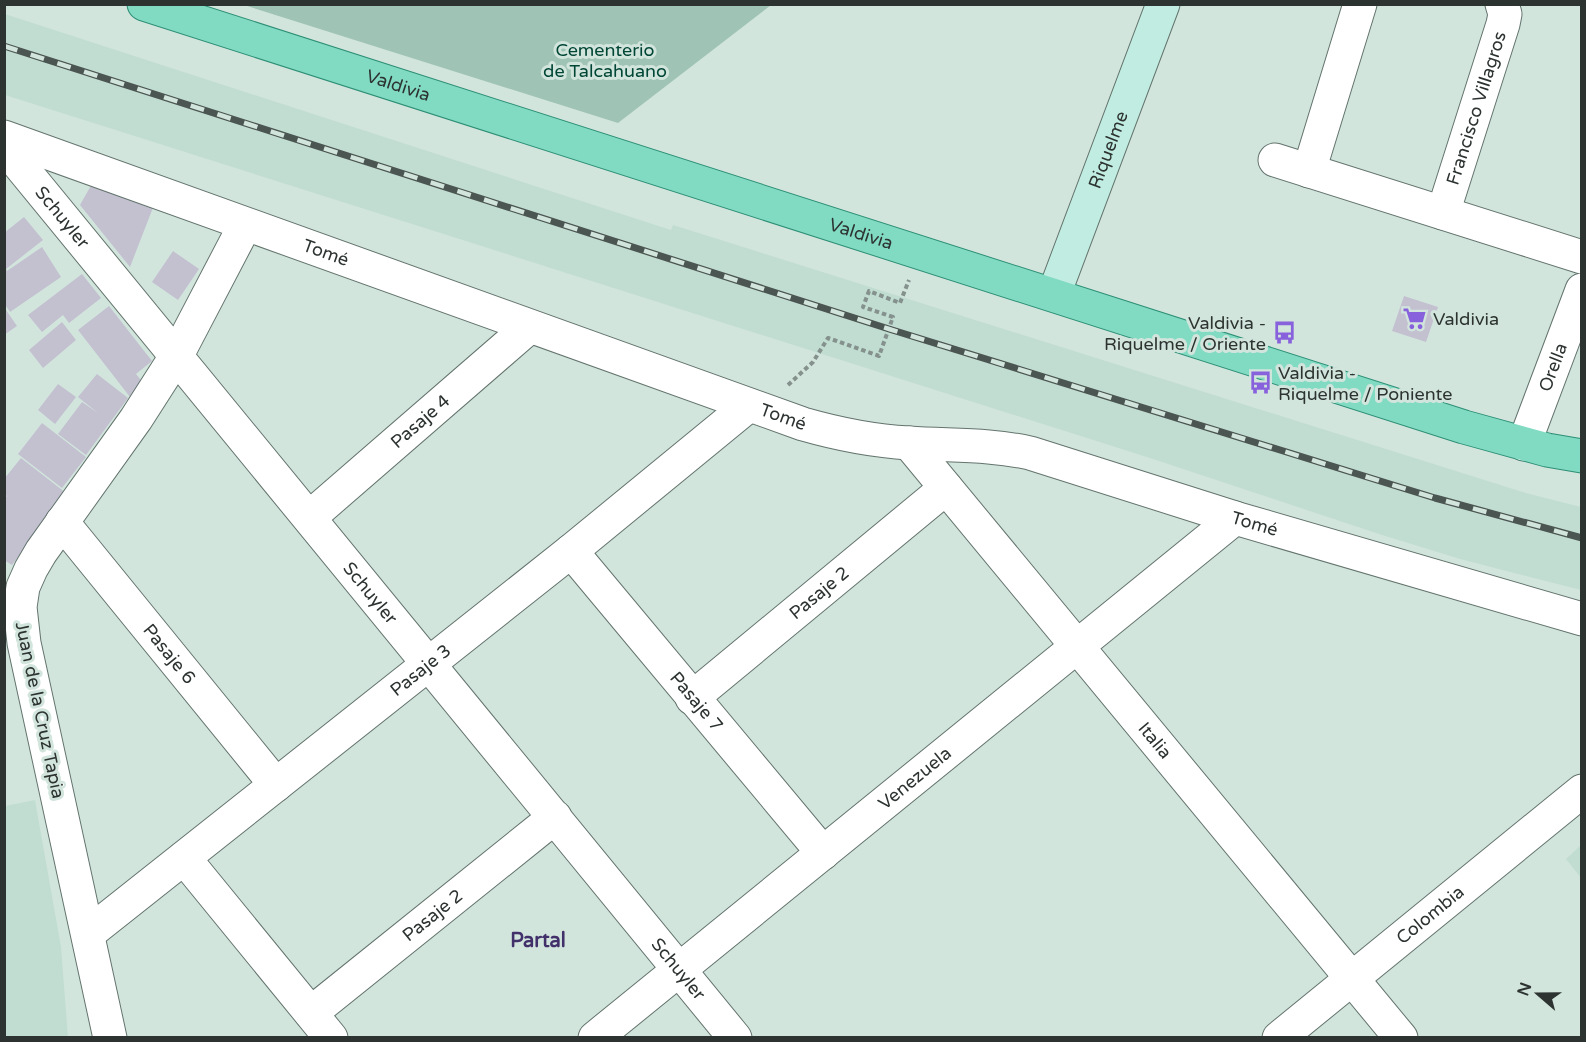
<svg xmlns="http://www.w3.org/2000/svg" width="1586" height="1042" viewBox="0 0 1586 1042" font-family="'Varela Round',sans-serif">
<rect width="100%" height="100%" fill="#d2e5dd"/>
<path fill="#c1ddd2" d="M 5,14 L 671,230 L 673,225 L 1526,493 L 1581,507 L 1581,590 L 1460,559 L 1382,535 L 1153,459 L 5,95 Z
M 35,800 L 61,947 L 68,1037 L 5,1037 L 5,806 Z
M 1581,845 L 1581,878 L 1566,859 Z"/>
<path fill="#9fc3b5" d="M 244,5 L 771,4 L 771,5 L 618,123 Z"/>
<path fill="#c3c0d0" d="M 93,182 L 154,205 L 130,267 L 80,205 Z
M 24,217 L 43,240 L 6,269 L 7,271 L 42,247 L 61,277 L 10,312 L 4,303 L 4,233 Z
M 173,251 L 199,269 L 178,300 L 152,282 Z
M 82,274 L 101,298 L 69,323 L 63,315 L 42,332 L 28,315 Z
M 1404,296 L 1438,307 L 1426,342 L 1392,331 Z
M 109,306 L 152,361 L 136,374 L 145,385 L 130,397 L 78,330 Z
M 4,307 L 17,326 L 4,335 Z
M 62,322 L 76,340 L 43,368 L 29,350 Z
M 97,374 L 128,398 L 86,455 L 58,434 L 82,402 L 98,413 L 78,397 Z
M 58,384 L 76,397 L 55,424 L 38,410 Z
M 42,423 L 86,457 L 62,488 L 18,454 Z
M 21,458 L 66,493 L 12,565 L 4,560 L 4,499 L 7,496 L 4,494 L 4,479 Z"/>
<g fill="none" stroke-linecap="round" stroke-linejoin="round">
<defs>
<g id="street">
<path id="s1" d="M 4,137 L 803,424 C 838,434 873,441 909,443 C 950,446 990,444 1030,453 L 1235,518 L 1582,619"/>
<path id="s2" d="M 4,146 L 735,1038"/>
<path d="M 1275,160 L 1582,257"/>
<path d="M 1309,171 L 1360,4"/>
<path id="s3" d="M 1443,213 L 1503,24 L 1505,14 L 1502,4"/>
<path id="s4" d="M 909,443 L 1401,1038"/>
<path id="s5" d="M 1524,444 L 1582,290"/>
<path id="s6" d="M 310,517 L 529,327"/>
<path id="s7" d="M 62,522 L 276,785"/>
<path id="s8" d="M 571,551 L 823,853"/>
<path id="s9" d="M 692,698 L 946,488"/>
<path d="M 184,858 L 331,1038"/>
<path id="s10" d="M 89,933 L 571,551 L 749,405"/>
<path id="s11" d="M 311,1013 L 555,817"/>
<path d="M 110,1038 L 24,643 L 20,607 L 23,587 L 31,569 L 41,552 L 136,419 L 177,355 L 245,225"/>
<path id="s12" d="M 595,1038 L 1235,518"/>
<path id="s13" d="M 1279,1038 L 1582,791"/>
</g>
<g id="secondary">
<path id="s14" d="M 1054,294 L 1163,4"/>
</g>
<g id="primary">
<path id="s15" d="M 144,4 L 1464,427 L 1547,450 L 1582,456"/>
</g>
</defs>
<use href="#street" stroke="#63746d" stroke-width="35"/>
<use href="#secondary" stroke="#63746d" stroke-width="35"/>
<use href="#primary" stroke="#2d8f75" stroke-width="35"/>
<path stroke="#84918c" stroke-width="4" stroke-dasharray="4.5 3" stroke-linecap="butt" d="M 788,385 L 813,362 L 828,338 L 879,356 L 893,317 L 863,307 L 869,291 L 900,303 L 909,280"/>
<use href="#street" stroke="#fff" stroke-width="33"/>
<use href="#secondary" stroke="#c0ece1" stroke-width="33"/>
<use href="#primary" stroke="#81dac2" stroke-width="33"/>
<defs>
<path id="rail" d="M 4,46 L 889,329 L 1435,498 L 1582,538"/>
</defs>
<use href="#rail" stroke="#4b5551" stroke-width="7"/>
<use href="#rail" stroke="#d2e5dd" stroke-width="4.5" stroke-dasharray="14" stroke-linecap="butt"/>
</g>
<defs>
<symbol id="supermarket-bare" viewBox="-9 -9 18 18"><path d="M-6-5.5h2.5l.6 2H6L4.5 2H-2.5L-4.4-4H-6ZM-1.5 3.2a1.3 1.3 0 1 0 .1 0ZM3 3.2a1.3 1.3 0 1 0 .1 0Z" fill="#8861dc" stroke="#d2e5dd" stroke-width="2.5" paint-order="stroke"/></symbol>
<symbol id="bus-bare" viewBox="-9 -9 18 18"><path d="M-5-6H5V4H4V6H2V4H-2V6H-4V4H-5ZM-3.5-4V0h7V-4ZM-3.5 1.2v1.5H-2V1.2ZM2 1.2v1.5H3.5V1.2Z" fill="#8861dc" stroke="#d2e5dd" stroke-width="2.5" paint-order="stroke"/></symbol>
</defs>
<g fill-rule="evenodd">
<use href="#supermarket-bare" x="1398" y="302" width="33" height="33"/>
<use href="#bus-bare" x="1268" y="316" width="33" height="33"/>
<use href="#bus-bare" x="1244" y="366" width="33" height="33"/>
</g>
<g text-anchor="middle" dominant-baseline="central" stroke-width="6" stroke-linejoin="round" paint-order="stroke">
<g font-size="18" fill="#004635" stroke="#d2e5dd">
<text x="605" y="50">Cementerio<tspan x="605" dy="21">de Talcahuano</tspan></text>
</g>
<g font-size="18" fill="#2c3330" stroke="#d2e5dd">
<text stroke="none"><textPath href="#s15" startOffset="267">Valdivia</textPath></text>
<text stroke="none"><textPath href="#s3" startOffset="110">Francisco Villagros</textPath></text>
<text stroke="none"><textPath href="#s14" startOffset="154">Riquelme</textPath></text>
<text stroke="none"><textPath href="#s2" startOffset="92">Schuyler</textPath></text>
<text stroke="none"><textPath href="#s15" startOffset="753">Valdivia</textPath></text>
<text stroke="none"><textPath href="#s1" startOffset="342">Tomé</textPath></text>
<text stroke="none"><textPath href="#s5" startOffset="82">Orella</textPath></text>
<text stroke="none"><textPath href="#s1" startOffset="828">Tomé</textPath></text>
<text stroke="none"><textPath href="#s6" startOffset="146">Pasaje 4</textPath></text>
<text stroke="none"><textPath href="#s1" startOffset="1314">Tomé</textPath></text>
<text stroke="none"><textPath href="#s2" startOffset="578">Schuyler</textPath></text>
<text stroke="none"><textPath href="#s9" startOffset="165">Pasaje 2</textPath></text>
<text stroke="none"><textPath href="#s7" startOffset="170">Pasaje 6</textPath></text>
<text stroke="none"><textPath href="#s10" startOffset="423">Pasaje 3</textPath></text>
<text stroke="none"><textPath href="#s8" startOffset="196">Pasaje 7</textPath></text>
<text transform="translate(40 710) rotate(78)">Juan de la Cruz Tapia</text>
<text stroke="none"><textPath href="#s4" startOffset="386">Italia</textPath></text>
<text stroke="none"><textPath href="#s12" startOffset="412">Venezuela</textPath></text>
<text stroke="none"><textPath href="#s13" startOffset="195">Colombia</textPath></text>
<text stroke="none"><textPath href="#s11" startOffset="156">Pasaje 2</textPath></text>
<text stroke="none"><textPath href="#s2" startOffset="1064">Schuyler</textPath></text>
</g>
<g font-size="18" fill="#2c3330" stroke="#d2e5dd" text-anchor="start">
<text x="1433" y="319">Valdivia</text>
<text x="1266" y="323" text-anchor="end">Valdivia -<tspan x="1266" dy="21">Riquelme / Oriente</tspan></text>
<text x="1278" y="373">Valdivia -<tspan x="1278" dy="21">Riquelme / Poniente</tspan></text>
</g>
<g font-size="20" font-weight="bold" fill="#42306b" stroke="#d2e5dd">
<text x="538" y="941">Partal</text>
</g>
</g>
<rect width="1586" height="1042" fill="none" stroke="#2c3330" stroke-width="12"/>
<g transform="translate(1538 994) rotate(290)" stroke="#d2e5dd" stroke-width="4.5" paint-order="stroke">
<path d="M0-4.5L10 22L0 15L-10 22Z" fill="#2c3330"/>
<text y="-9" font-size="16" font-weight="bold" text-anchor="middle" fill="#2c3330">N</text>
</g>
</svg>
